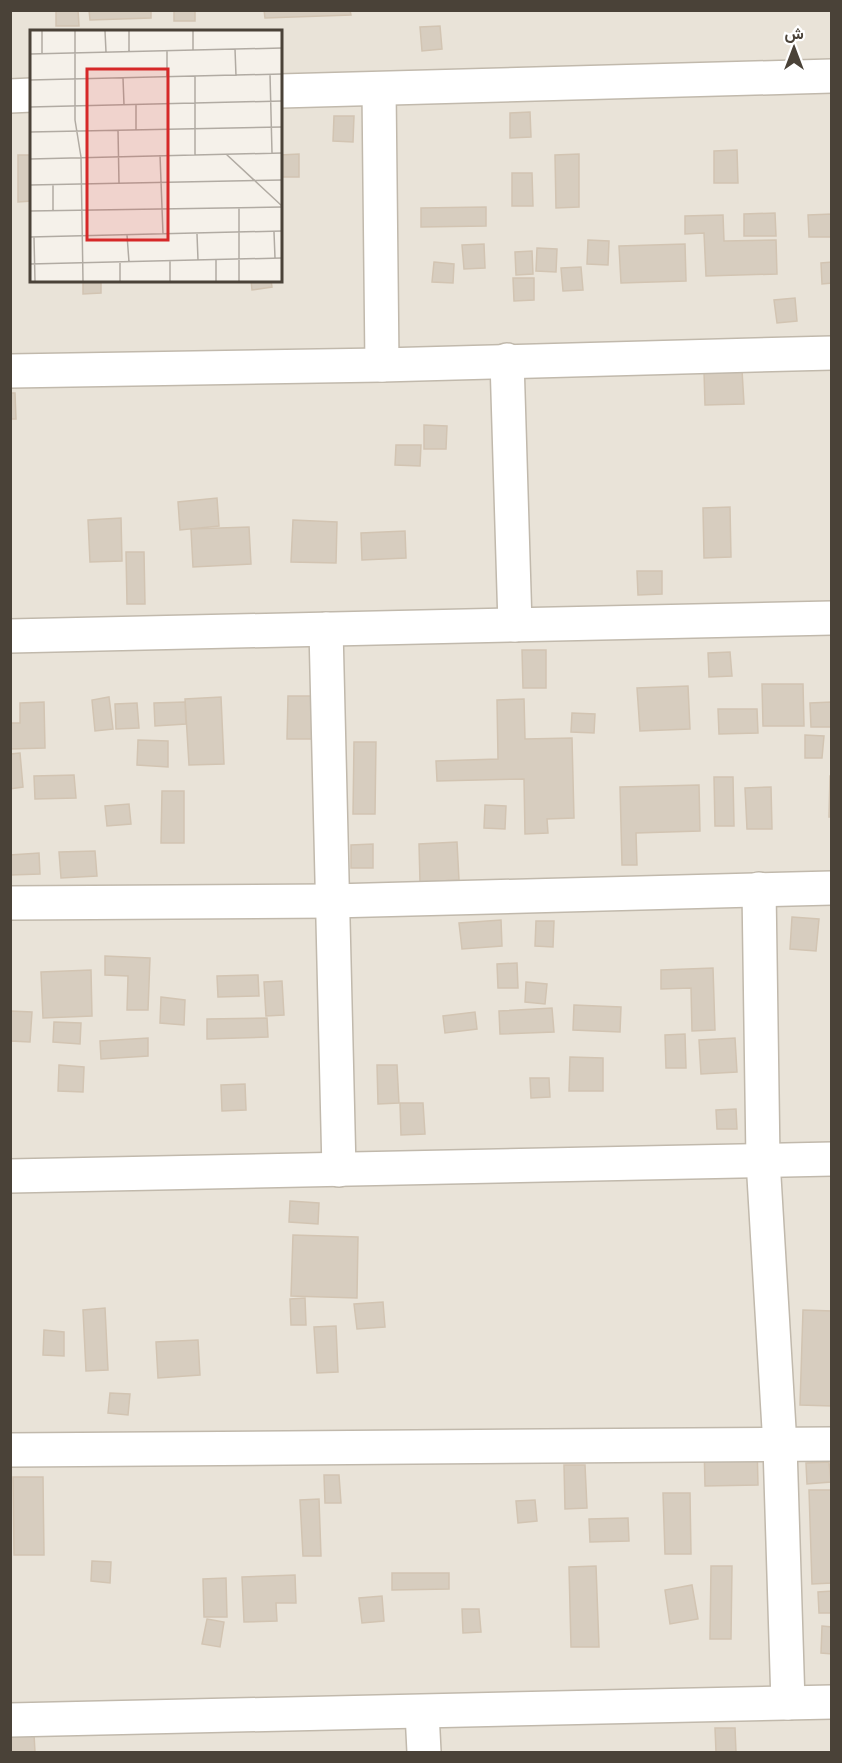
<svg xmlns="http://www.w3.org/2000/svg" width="842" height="1763" viewBox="0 0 842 1763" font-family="'Alegreya Sans',Vazirmatn,sans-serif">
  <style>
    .residential { fill: #e9e3d8; fill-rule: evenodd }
    .building { fill: #d7cdbf; stroke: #d2c4b2; stroke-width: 1.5 }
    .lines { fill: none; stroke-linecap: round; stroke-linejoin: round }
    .minor-casing { stroke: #c1b9ac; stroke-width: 36 }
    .minor { stroke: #fff; stroke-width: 33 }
    .inset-road { fill: none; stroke: #b1aba3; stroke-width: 1.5 }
    .view { fill: #d62828; fill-opacity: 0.15; stroke: #d62828; stroke-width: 3 }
    .inset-edge { fill: none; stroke: #4a4238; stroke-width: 3 }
  </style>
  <rect width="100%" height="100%" fill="#f5f1ea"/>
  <!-- residential -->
  <path class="residential" d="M11 11H831V1752H11ZM32 32H280V280H32Z"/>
  <!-- building -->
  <g class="building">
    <polygon points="56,10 78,10 79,26 56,26"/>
    <polygon points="89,10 151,10 151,18 90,20"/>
    <rect x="174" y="10" width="21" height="11"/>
    <polygon points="264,10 350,10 351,15 265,18"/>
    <polygon points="440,26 442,49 422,51 420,27"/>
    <polygon points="530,112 531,137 510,138 510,113"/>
    <polygon points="334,116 354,116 353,142 333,141"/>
    <polygon points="737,150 738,183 714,183 714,151"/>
    <polygon points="299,154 299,177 280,177 280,155"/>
    <polygon points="579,154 579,207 556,208 555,155"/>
    <polygon points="18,155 32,155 32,201 18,202"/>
    <polygon points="512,173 532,173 533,206 512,206"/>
    <polygon points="486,207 486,226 421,227 421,208"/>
    <polygon points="775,213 776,236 744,236 744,214"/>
    <polygon points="832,214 832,237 809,237 808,215"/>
    <polygon points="723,215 724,241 776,240 777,274 706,276 704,233 685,234 685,216"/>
    <polygon points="588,240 609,241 608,265 587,264"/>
    <polygon points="484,244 485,268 464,269 462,245"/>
    <polygon points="685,244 686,281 621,283 619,246"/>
    <polygon points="537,248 557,249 556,272 536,271"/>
    <polygon points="532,251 533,274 516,275 515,252"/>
    <polygon points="434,262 454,264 453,283 432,282"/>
    <polygon points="832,262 832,283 822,284 821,263"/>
    <polygon points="581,267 583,290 563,291 561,268"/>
    <polygon points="513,278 534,278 534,300 514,301"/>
    <polygon points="83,280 101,280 101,293 83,294"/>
    <polygon points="251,280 271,280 272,287 252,290"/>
    <polygon points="795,298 797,321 777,323 774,300"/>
    <polygon points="742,370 744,404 705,405 704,371"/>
    <polygon points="10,393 15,393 16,419 10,419"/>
    <polygon points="424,425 447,426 446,449 424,449"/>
    <polygon points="396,445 421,445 420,466 395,465"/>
    <polygon points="217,498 219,526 180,530 178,502"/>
    <polygon points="730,507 731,557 704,558 703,508"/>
    <polygon points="121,518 122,561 90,562 88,520"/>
    <polygon points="293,520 337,522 336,563 291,562"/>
    <polygon points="249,527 251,564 193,567 191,529"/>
    <polygon points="405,531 406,558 362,560 361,533"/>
    <polygon points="126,552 144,552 145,604 127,604"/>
    <polygon points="637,571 662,571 662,594 638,595"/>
    <polygon points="522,650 546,650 546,688 523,688"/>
    <polygon points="730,652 732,676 709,677 708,653"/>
    <polygon points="762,684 803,684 804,726 763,726"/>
    <polygon points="688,686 690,729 640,731 637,688"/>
    <polygon points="288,696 316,696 315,739 287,739"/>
    <polygon points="109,697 113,729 95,731 92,700"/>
    <polygon points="221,697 224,764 189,765 185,699"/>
    <polygon points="524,699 525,739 572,738 574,818 547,819 548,833 525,834 524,779 437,781 436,761 498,759 497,700"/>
    <polygon points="44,702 45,748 10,749 10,723 20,723 20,703"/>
    <polygon points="185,702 186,724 155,726 154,703"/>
    <polygon points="832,702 832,727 811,727 810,703"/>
    <polygon points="137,703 139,728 116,729 115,704"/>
    <polygon points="718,709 757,709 758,733 719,734"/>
    <polygon points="572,713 595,714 594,733 571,732"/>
    <polygon points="805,735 824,736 822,758 805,758"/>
    <polygon points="138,740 168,741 168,767 137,765"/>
    <polygon points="354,742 376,742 375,814 353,814"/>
    <polygon points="20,753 23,787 10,789 10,754"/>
    <polygon points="74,775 76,798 35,799 34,776"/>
    <polygon points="830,776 832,776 832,817 829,817"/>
    <polygon points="714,777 733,777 734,826 715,826"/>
    <polygon points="699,785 700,831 636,833 637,865 622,865 620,787"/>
    <polygon points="771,787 772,829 747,829 745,788"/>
    <polygon points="162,791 184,791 184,843 161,843"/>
    <polygon points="129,804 131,824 107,826 105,806"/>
    <polygon points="485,805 506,806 505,829 484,828"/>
    <polygon points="457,842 459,880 420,882 419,844"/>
    <polygon points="373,844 373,868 351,868 351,845"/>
    <polygon points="95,851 97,876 61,878 59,852"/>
    <polygon points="39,853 40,874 10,875 10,855"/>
    <polygon points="792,917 819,919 816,951 790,949"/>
    <polygon points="501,920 502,946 462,949 459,923"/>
    <polygon points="536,921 554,921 553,947 535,946"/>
    <polygon points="105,956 150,958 148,1010 127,1010 128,976 105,975"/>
    <polygon points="517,963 518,988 498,988 497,964"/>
    <polygon points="713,968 715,1030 692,1031 691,988 661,989 661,970"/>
    <polygon points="91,970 92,1016 43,1018 41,972"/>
    <polygon points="258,975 259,996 218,997 217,976"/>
    <polygon points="282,981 284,1015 266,1016 264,982"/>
    <polygon points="526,982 547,984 545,1004 525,1002"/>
    <polygon points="161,997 185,1000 184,1025 160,1023"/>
    <polygon points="574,1005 621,1007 620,1032 573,1030"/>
    <polygon points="552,1008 554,1032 500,1034 499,1011"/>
    <polygon points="10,1011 32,1012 30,1042 10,1041"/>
    <polygon points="475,1012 477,1029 445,1033 443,1016"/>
    <polygon points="267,1018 268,1037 207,1039 207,1019"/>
    <polygon points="54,1022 81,1023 80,1044 53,1042"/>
    <polygon points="685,1034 686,1068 666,1068 665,1035"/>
    <polygon points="148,1038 148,1056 101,1059 100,1041"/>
    <polygon points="735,1038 737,1072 701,1074 699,1040"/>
    <polygon points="570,1057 603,1058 603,1091 569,1091"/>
    <polygon points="59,1065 84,1067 83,1092 58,1091"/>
    <polygon points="377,1065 397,1065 399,1103 378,1104"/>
    <polygon points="530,1078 549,1078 550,1097 531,1098"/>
    <polygon points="245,1084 246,1110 222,1111 221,1085"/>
    <polygon points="400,1103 423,1103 425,1134 401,1135"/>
    <polygon points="736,1109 737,1129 717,1129 716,1110"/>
    <polygon points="290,1201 319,1203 318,1224 289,1222"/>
    <polygon points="293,1235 358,1237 357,1298 291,1296"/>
    <polygon points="305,1298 306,1325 291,1325 290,1299"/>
    <polygon points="383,1302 385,1327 357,1329 354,1304"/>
    <polygon points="105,1308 108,1370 86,1371 83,1310"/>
    <polygon points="803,1310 832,1311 832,1406 800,1405"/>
    <polygon points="336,1326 338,1372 317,1373 314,1327"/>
    <polygon points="44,1330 64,1332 64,1356 43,1355"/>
    <polygon points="198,1340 200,1375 158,1378 156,1342"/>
    <polygon points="110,1393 130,1394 128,1415 108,1413"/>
    <polygon points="757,1443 758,1485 705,1486 704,1444"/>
    <polygon points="829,1462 831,1482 807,1484 806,1463"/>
    <polygon points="564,1465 585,1465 587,1508 565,1509"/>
    <polygon points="324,1475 339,1475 341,1503 325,1503"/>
    <polygon points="13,1477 43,1477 44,1555 14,1555"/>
    <polygon points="809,1490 832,1490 832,1583 812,1584"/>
    <polygon points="663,1493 690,1493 691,1554 665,1554"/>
    <polygon points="319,1499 321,1556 303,1556 300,1500"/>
    <polygon points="535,1500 537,1521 518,1523 516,1501"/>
    <polygon points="628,1518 629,1541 590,1542 589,1519"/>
    <polygon points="92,1561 111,1562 110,1583 91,1581"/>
    <polygon points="596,1566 599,1647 571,1647 569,1567"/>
    <polygon points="711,1566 732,1566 731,1639 710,1639"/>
    <polygon points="392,1573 449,1573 449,1589 392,1590"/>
    <polygon points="295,1575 296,1603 276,1603 277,1621 244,1622 242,1577"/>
    <polygon points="226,1578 227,1617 204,1617 203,1579"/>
    <polygon points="692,1585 698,1619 670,1624 665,1590"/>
    <polygon points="832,1591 832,1613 819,1613 818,1592"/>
    <polygon points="382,1596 384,1621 362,1623 359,1598"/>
    <polygon points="462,1609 479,1609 481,1632 463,1633"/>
    <polygon points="207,1619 224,1622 220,1647 202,1644"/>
    <polygon points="822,1626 832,1627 832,1654 821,1653"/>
    <polygon points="715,1728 735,1728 736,1752 716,1752"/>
    <polygon points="34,1734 35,1752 10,1752 10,1735"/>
  </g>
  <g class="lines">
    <defs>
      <g id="minor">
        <polyline points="379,89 382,365"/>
        <polyline points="280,91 832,76"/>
        <polyline points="10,96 32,95"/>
        <polyline points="507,360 515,625"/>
        <polyline points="10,371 382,365 832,353"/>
        <polyline points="326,629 339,1170"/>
        <polyline points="10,636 832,618"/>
        <polyline points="759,889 763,1160 780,1446 788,1703"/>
        <polyline points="10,903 332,901 832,888"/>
        <polyline points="10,1176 832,1159"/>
        <polyline points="10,1450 832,1444"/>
        <polyline points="422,1712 424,1752"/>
        <polyline points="10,1720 832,1702"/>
      </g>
    </defs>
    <!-- minor casing -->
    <use href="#minor" class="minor-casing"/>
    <!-- minor -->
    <use href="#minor" class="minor"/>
  </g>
  <!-- overview -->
  <g transform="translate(30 30)">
    <rect width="252" height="252" fill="#f5f1ea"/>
    <path class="inset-road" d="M12 1V23M45 1V90L51 127 53 251M75 1 76 22M99 1V21M163 1V20M205 19 206 46M137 20V47M0 24 252 18M240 44 242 123M165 46V125M93 48 94 75M0 50 252 44M106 74V100M0 77 252 71M88 100 89 153M0 102 252 97M196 124 252 176M130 125 133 204M0 129 252 123M23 154V181M0 155 252 150M209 177V251M0 181 252 177M244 202 245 228M167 204 168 230M97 205 99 232M0 207 252 201M4 207 5 251M186 230V251M140 231V251M90 232V251M0 234 252 228"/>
    <path class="view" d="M57 39H138V210H57Z"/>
    <rect width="252" height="252" class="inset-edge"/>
  </g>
  <!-- border -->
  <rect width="842" height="1763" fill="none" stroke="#4a4238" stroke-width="24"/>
  <!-- north arrow -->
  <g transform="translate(794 48)" stroke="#ffffff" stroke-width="4.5" paint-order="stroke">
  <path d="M0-4.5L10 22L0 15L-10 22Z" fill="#4a4238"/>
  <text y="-9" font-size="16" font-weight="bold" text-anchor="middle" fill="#4a4238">ش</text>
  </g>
</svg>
